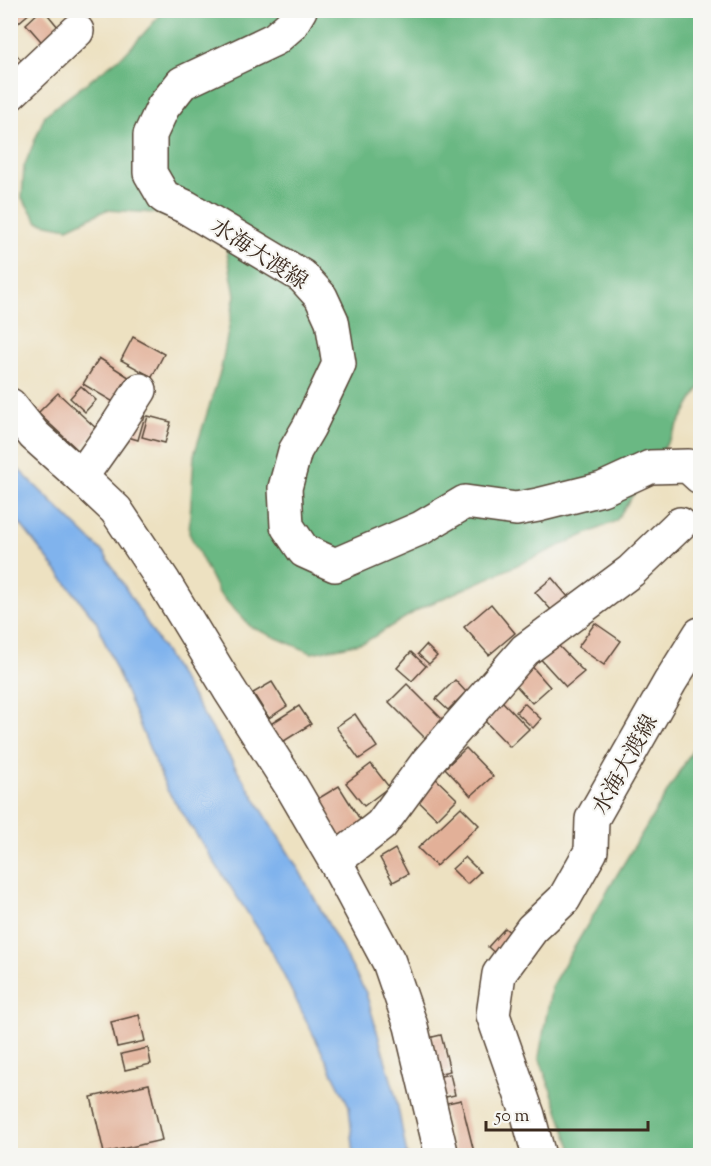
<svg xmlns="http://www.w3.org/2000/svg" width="711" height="1166" viewBox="0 0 711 1166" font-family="'Sorts Mill Goudy','Noto Serif JP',serif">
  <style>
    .forest { fill: #6ab883; stroke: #527150; stroke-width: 1.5 }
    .water { fill: #80b3ed; stroke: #5e6e86; stroke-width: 1.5 }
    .building { fill: #e2b098 }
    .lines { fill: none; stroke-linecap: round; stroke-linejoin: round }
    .minor-casing { stroke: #564536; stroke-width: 36 }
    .major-casing { stroke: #564536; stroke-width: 36 }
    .minor { stroke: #fff; stroke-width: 33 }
    .major { stroke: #fff; stroke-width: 33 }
    .labels { text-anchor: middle; stroke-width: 4.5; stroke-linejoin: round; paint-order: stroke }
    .street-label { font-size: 22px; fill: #3b2a1e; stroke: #f6f6f2 }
  </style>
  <rect width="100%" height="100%" fill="#f6f6f2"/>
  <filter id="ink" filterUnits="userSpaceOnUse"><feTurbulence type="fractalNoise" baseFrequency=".0167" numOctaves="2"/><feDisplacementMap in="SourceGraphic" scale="12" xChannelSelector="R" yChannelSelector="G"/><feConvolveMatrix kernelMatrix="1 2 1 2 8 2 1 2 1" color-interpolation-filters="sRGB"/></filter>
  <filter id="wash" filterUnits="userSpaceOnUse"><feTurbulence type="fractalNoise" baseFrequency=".008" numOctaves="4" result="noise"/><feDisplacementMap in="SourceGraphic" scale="24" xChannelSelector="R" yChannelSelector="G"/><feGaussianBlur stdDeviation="1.35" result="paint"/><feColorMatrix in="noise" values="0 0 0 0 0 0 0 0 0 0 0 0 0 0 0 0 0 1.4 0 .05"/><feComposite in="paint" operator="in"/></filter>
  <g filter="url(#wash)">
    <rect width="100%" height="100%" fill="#ede1c1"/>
    <!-- forest -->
    <g class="forest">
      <polygon points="164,11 700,11 700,387 669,440 616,521 421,608 365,642 312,653 251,627 219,593 189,533 194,455 221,369 235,295 226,247 190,225 155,213 106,210 68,228 38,222 22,198 24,167 45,115 127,52"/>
      <polygon points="700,738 700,1155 574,1155 539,1057 552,985 621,868"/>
    </g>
    <!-- water -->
    <polygon class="water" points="10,461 104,553 299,870 366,993 396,1097 407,1155 354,1155 349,1106 268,944 167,790 96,621 11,512"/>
    <g id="blocks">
      <!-- building -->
      <g class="building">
        <polygon points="10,10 33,10 10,30"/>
        <polygon points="41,10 44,10 63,33 47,48 26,24"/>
        <polygon points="10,48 28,67 10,82"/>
        <polygon points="133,337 164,354 152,377 121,360"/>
        <polygon points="99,358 135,381 120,406 83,384"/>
        <polygon points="81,386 96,400 85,412 70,398"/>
        <polygon points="58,393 98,430 79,451 38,413"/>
        <polygon points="149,402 138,440 128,437"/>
        <polygon points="148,416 171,422 165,443 142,437"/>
        <polygon points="552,578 569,598 553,612 535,592"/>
        <polygon points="491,604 515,633 489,655 464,627"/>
        <polygon points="595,623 621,641 604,665 578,647"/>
        <polygon points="554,641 584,672 566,687 536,654"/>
        <polygon points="426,645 437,656 429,664 418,654"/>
        <polygon points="411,652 426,666 412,681 397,668"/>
        <polygon points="528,662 550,687 532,703 510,679"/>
        <polygon points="455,680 466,692 448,710 436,699"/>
        <polygon points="272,682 287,706 269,718 253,693"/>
        <polygon points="407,684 447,724 429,742 389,702"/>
        <polygon points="500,699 529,729 510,747 481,717"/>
        <polygon points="524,703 541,719 533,728 516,712"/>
        <polygon points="299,706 311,724 281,743 269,725"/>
        <polygon points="355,714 377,747 359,759 336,727"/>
        <polygon points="466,748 493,776 471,796 445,768"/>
        <polygon points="371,764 389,787 364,806 346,783"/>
        <polygon points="431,774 457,799 437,819 411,794"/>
        <polygon points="339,786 366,829 343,843 316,800"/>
        <polygon points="461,807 479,825 436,866 418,848"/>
        <polygon points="395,849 408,874 393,882 380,858"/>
        <polygon points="465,857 480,872 467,884 452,869"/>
        <polygon points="505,928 514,936 497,955 488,947"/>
        <polygon points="139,1015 145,1041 117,1047 111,1022"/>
        <polygon points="441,1035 450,1071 432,1075 424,1039"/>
        <polygon points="148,1048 151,1064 125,1070 121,1054"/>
        <polygon points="450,1074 455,1095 441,1098 436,1077"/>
        <polygon points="149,1084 162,1140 104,1153 91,1097"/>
        <polygon points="461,1100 475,1156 456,1156 443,1104"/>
      </g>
    </g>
  </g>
  <g filter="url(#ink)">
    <use href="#blocks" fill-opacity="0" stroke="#564536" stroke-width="1.5"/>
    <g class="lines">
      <defs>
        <g id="minor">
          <polyline points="10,94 77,31"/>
          <polyline points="10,405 34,435 81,477 116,510 164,582 229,689 293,789 335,861 389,962 411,1026 442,1156"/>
          <polyline points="81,477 115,429 140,390"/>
          <polyline points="335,861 381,825 428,761 525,650 631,571 680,524"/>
        </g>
        <g id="major">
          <polyline points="300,10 291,25 275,39 182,83 163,107 150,135 150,173 164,197 186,207 302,276 321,297 332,321 339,364 309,427 295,451 285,488 287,526 304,551 335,565 421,528 465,502 516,509 538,505 602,489 650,467 688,466 700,477"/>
          <polyline points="539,1156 528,1115 493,1015 499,974 532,929 564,899 591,851 592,819 670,682 700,634"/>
        </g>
      </defs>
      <!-- minor casing -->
      <use href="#minor" class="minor-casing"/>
      <!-- major casing -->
      <use href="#major" class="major-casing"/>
      <!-- minor -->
      <use href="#minor" class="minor"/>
      <!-- major -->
      <use href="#major" class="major"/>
    </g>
  </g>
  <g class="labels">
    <!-- street labels -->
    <g class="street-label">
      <text transform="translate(260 253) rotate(33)" y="8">水海大渡線</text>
      <text transform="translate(624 764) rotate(-61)" y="8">水海大渡線</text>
    </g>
  </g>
  <!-- margin -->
  <rect width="711" height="1166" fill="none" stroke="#f6f6f2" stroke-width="36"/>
  <!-- scale -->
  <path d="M486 1121v9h162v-9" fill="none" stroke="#3b2a1e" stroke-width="3"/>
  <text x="495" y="1121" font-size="18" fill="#3b2a1e" stroke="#f6f6f2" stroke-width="4.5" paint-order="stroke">50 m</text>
</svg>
